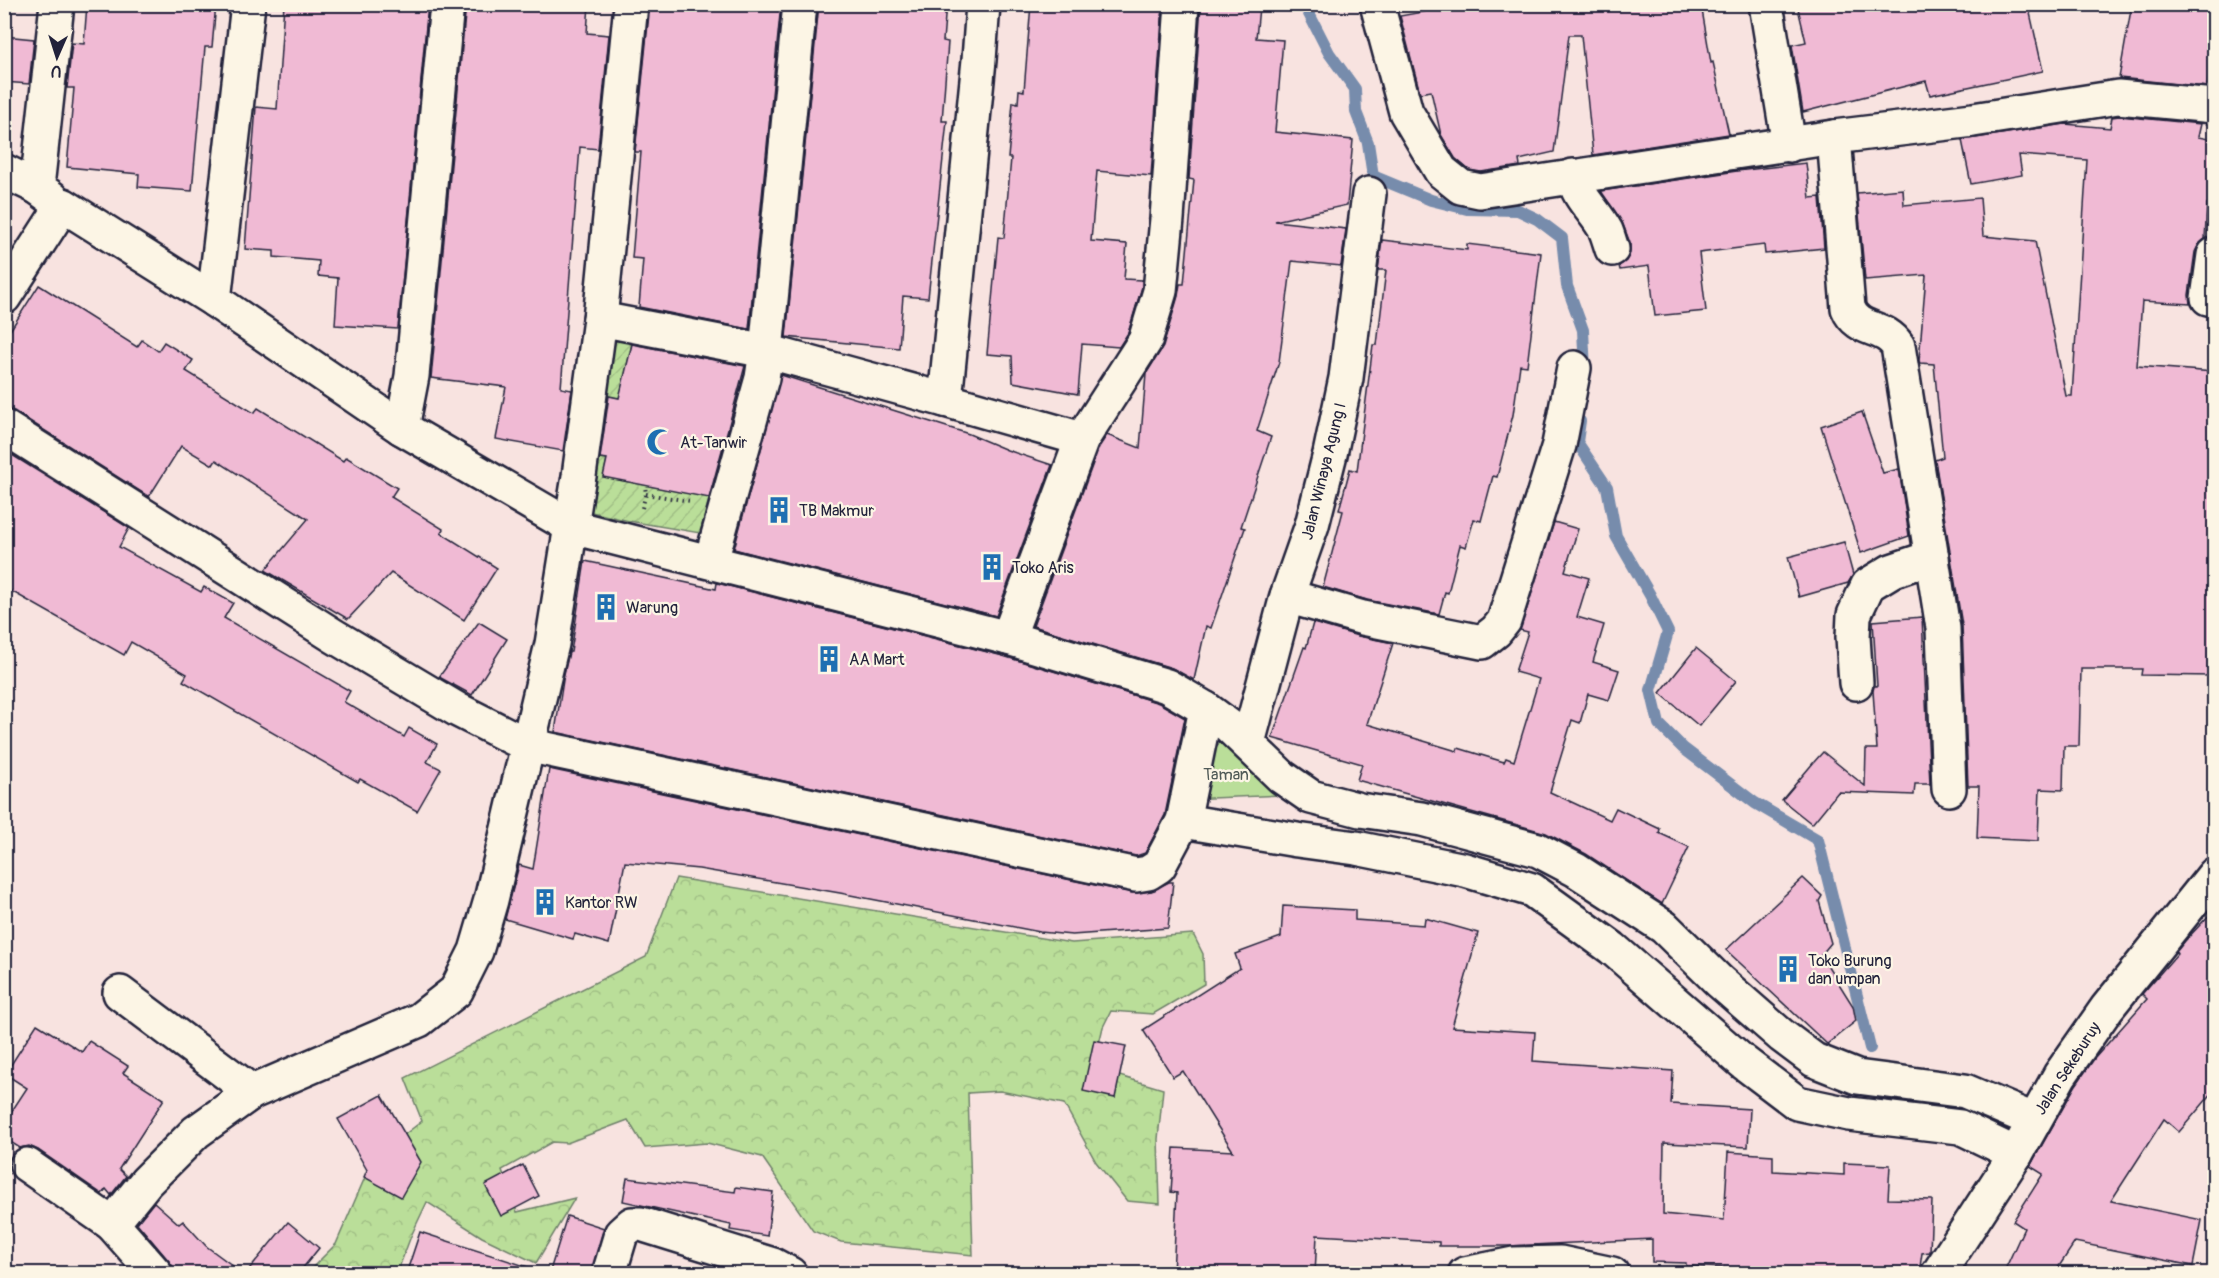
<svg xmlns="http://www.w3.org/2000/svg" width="2219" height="1278" viewBox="0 0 2219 1278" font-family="Pangolin,sans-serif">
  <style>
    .forest { fill: url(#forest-crowns); stroke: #6e806a; stroke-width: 1.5 }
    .park { fill: #bade99; stroke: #6e806a; stroke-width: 1.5 }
    .garden { fill: url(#garden-furrows); stroke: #6e806a; stroke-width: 1.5 }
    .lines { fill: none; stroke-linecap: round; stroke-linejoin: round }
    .stream { stroke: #778cac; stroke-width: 12 }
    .building { fill: #f0bad4; stroke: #22223b; stroke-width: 1.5 }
    .minor-casing { stroke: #22223b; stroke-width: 38 }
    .path { stroke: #22223b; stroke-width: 4; stroke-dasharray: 1.5 4.5; stroke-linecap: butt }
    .minor { stroke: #fcf5e5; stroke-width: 33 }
    .labels { text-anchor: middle; stroke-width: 4.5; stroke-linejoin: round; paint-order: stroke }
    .poi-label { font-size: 16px; fill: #22223b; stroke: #fcf5e5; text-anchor: start }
    .street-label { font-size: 16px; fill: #22223b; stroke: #fcf5e5 }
    .park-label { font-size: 16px; fill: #505a57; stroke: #fcf5e5 }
  </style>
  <defs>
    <pattern id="forest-crowns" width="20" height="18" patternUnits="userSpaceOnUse" patternTransform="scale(1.5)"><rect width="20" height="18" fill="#bade99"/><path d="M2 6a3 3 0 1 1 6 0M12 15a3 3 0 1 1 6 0" fill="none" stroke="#a0be85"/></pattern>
    <pattern id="garden-furrows" width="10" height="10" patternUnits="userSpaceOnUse" patternTransform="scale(1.5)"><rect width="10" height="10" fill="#bade99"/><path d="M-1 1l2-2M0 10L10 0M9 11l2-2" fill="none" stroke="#a0be85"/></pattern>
  </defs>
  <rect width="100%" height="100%" fill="#f8e3e0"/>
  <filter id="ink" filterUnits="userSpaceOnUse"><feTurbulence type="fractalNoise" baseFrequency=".0167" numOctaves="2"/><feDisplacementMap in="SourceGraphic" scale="12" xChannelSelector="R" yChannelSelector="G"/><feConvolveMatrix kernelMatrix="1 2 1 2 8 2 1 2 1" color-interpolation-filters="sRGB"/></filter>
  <g filter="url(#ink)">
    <!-- forest -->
    <polygon class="forest" points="676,878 1072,943 1193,934 1203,954 1204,984 1153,1014 1111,1011 1103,1027 1093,1068 1163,1089 1158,1139 1160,1204 1127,1201 1096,1162 1064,1104 1000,1091 968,1093 973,1255 841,1242 813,1231 762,1157 707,1143 645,1148 628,1120 567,1143 552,1142 502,1170 517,1212 575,1198 536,1263 482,1237 427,1202 411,1236 397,1273 350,1273 341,1270 339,1273 306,1274 336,1244 373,1159 422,1121 405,1078 646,957"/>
    <!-- park -->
    <polygon class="park" points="1231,723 1283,795 1186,799"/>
    <!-- garden -->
    <polygon class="garden" points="615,340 632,343 603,477 696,495 731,360 744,366 700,533 629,521 583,510"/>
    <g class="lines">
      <!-- stream -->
      <g class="stream">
        <polyline points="1304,4 1329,53 1355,89 1356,112 1368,143 1373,176 1431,200 1467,209 1518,210 1537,219 1562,238 1567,286 1583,330 1585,371"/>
        <polyline points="1580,421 1577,442 1607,487 1616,536 1650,595 1668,632 1651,690 1659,724 1683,748 1755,803 1818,840 1870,1048"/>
      </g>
    </g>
    <!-- building -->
    <g class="building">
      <polygon points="87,4 216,4 212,47 205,47 192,191 138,187 139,174 67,167 74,88 67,88 72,43 84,44"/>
      <polygon points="284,4 428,4 398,329 335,325 338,278 318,276 319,261 274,257 274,251 245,249 256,107 277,109"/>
      <polygon points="466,4 589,4 587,33 609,35 598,149 580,147 561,388 572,390 563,451 496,439 506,387 431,378"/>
      <polygon points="650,4 781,4 749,329 639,307 643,259 632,258 641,152 635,152"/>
      <polygon points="819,4 946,4 943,41 948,42 942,121 947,121 928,298 903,296 899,348 786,337"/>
      <polygon points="1031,4 1163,4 1151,176 1097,171 1091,241 1127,244 1124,279 1142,280 1142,287 1128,333 1119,347 1082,344 1078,394 1013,382 1012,356 987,354 998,237 1004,238 1011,158 1008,158 1013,102 1018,103 1019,90 1024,91"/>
      <polygon points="1201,4 1259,7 1256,38 1283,40 1275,132 1353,140 1347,205 1275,221 1346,229 1341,266 1292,261 1279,362 1257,431 1271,437 1241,527 1245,528 1211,628 1206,626 1194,680 1172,668 1033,626 1099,447 1107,435 1140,448 1146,374 1163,347 1178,296 1180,284 1184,284 1194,180 1189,179"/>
      <polygon points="1466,4 1701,4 1711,63 1713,62 1729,134 1593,155 1581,35 1569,35 1554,152 1519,160 1520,166 1481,172 1469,170 1455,158 1441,135 1431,91 1420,93 1400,16"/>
      <polygon points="1797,4 1849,4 1851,11 1881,4 2028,4 2043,71 1930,95 1926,81 1803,112 1792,45 1806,42"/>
      <polygon points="2132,4 2214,4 2214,48 2207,87 2119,78"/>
      <polygon points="4,36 34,39 29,84 4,82"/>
      <polygon points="2119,116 2201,124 2198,137 2214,140 2214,206 2207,204 2205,239 2199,244 2195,252 2189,295 2190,304 2142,301 2137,366 2214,372 2214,676 2141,675 2142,669 2081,669 2079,746 2064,746 2063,790 2040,789 2038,841 1977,838 1979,786 1968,786 1962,625 1935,460 1943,457 1934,364 1920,363 1919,361 1926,275 1865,280 1857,193 1903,189 1904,205 1980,198 1983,236 2035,241 2066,396 2072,396 2087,160 2019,155 2022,175 1971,184 1962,140 2065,124 2110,128 2112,117"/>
      <polygon points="1806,163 1810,198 1820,197 1824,248 1765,254 1764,245 1699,253 1706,311 1655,316 1649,266 1620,270 1619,266 1626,261 1630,253 1630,243 1622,222 1601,191 1737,171"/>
      <polygon points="1382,240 1467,250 1467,244 1541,253 1527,366 1520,365 1513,415 1497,477 1493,476 1481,521 1474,519 1466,547 1460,545 1448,593 1445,592 1439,614 1367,600 1323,587 1343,511 1339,510 1350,469 1357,471 1373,345 1377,345 1386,270 1378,270"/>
      <polygon points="39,285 137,347 142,340 158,351 164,342 193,360 186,371 254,413 258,408 343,461 346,457 397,488 391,497 443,529 441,533 497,568 464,620 391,573 348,619 265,570 308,519 216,460 213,465 181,446 149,497 14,411 4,408 4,340"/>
      <polygon points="632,344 745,366 709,498 603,477 607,459 600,458 609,396 619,398"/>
      <polygon points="781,375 969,434 1007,450 1052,465 996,616 734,549"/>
      <polygon points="1862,412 1883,473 1899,469 1909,536 1861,553 1821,426"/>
      <polygon points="4,450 129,528 119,547 201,592 204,587 233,603 224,618 350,691 344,702 404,737 409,728 437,744 427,762 441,769 417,811 360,779 358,782 183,681 187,674 131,642 124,655 4,587"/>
      <polygon points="1554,522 1578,529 1565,571 1589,578 1577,617 1604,625 1593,662 1619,670 1609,700 1588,694 1580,723 1572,720 1550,792 1610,820 1616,808 1660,829 1659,833 1689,847 1662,904 1586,854 1546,833 1357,780 1362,764 1272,738 1304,647 1306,648 1313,623 1358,636 1393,643 1367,724 1457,751 1458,748 1504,762 1506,758 1514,761 1539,679 1515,672 1528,632 1520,630"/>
      <polygon points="1844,542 1853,575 1848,583 1799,597 1788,557"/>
      <polygon points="585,561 716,589 717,583 1003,656 1159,703 1185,718 1165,815 1145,853 1136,856 555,732 564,674 569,652 571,652"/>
      <polygon points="1922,617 1930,784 1915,784 1914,795 1838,792 1812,824 1782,800 1814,762 1823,752 1865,786 1866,749 1877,749 1873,691 1874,686 1877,686 1873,621"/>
      <polygon points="479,622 507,639 472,695 439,677"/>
      <polygon points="1696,648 1736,681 1699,726 1660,693"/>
      <polygon points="549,769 1132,893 1151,891 1169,882 1173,882 1168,928 1072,935 1040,932 840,893 699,869 625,862 609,944 575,934 573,939 505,919 519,865 533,869"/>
      <polygon points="1803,878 1822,896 1819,901 1831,943 1821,955 1853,1006 1856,1021 1827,1044 1726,950"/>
      <polygon points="1283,906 1355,910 1355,920 1424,925 1425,918 1478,933 1452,1027 1535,1032 1533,1061 1673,1071 1671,1104 1750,1109 1748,1147 1664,1143 1663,1214 1724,1220 1728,1152 1773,1155 1773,1171 1844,1175 1844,1163 1890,1165 1888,1199 1932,1200 1930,1252 1922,1253 1919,1274 1783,1274 1784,1271 1686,1266 1686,1263 1652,1262 1652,1239 1510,1246 1439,1246 1439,1242 1317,1235 1315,1274 1173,1274 1177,1193 1171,1192 1174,1148 1233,1151 1183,1071 1173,1077 1143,1030 1240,968 1235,954 1281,937"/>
      <polygon points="2214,910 2214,1091 2179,1132 2164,1119 2111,1201 2202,1220 2193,1266 2075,1242 2054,1274 2003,1274 2024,1228 2013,1221 2043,1174 2030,1166 2076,1085 2094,1059 2147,999 2142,994 2177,954 2176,952 2185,941"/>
      <polygon points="37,1024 82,1052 89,1041 128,1066 123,1073 164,1099 119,1169 126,1176 111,1195 106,1189 102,1194 38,1150 29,1146 20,1148 4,1138 4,1123 27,1088 5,1074"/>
      <polygon points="1094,1040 1126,1046 1115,1098 1083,1091"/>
      <polygon points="382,1095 421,1162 401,1197 364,1177 367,1170 338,1119"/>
      <polygon points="523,1165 539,1196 501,1216 485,1185"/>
      <polygon points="627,1178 735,1192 736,1187 773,1192 767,1236 730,1230 731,1225 623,1201"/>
      <polygon points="154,1202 179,1224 183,1221 206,1246 244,1274 174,1274 170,1262 137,1223"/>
      <polygon points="567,1216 604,1228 591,1274 549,1274"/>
      <polygon points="288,1222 319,1248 298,1274 245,1274"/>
      <polygon points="420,1232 528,1267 527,1274 406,1274"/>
    </g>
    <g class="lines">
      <defs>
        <g id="minor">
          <polyline points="1379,4 1378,8 1406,112 1441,171 1461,187 1480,191 1834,137 1973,120 2118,97 2214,106"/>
          <polyline points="1766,4 1789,145"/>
          <path d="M1834 137 1848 308C1858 333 1884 324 1898 346L1943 628 1949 789"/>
          <polyline points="4,171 37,187 52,198"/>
          <path d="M1573 176C1579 200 1595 210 1606 231 1608 236 1610 243 1612 249"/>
          <polyline points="37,187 57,4"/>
          <polyline points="2214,255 2208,298 2214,299"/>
          <polyline points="4,297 63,205 214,300 402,428 572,527 1008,638 1167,686 1206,709 1183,821 1159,866 1148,873 1136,875 527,745 458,710 334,636 4,427"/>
          <polyline points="214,300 248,4"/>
          <polyline points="600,319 631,4"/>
          <polyline points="945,400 1082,439"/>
          <polyline points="402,428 412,376 447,4"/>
          <polyline points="711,561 762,378 766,351 800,4"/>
          <polyline points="1287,596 1363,618 1482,642 1496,631 1504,621 1559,445 1574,368"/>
          <polyline points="1008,638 1082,439 1145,341 1160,291 1167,219 1182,4"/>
          <polyline points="1856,683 1853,637 1854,615 1868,585 1891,571 1932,557"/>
          <polyline points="1206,709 1229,726 1282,777 1311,797 1360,810 1422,819 1538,850 1576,870 1664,927 1719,981 1782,1036 1814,1060 1857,1077 1965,1091 2033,1120"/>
          <polyline points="1248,743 1287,596 1312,525 1330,454 1346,378 1369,194"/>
          <polyline points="1183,821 1297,840 1356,848 1465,870 1532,890 1612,948 1743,1062 1797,1103 1849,1114 1960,1127 2016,1154"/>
          <polyline points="120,993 252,1092"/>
          <polyline points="27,1165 112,1224"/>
          <polyline points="156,1274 112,1224 146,1182 196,1132 252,1092 419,1020 456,991 476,951 491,900 552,644 579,476 600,319 766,351 945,400 979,60 983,4"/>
          <polyline points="609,1274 621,1234 632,1224 641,1224 773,1265 790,1274"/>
          <polyline points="1465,1274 1514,1264 1560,1263 1612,1274"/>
          <polyline points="1938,1274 2016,1154 2060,1075 2107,1008 2214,875"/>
        </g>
      </defs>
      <!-- minor casing -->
      <use href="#minor" class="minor-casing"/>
      <!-- path -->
      <g class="path">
        <polyline points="646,494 690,501"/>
        <polyline points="642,508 646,494 645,486"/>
      </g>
      <!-- minor -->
      <use href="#minor" class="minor"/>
    </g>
  </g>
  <!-- icons -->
  <defs>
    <symbol id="mosque-bare" viewBox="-9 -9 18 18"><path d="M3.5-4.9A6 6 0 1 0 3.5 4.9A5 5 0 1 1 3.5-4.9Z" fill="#1f6fb2" stroke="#fcf5e5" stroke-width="2.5" paint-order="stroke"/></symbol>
    <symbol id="building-bare" viewBox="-9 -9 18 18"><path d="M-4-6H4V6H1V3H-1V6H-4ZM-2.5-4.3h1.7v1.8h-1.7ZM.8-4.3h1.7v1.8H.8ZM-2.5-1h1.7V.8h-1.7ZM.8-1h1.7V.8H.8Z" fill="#1f6fb2" stroke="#fcf5e5" stroke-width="2.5" paint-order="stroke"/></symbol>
  </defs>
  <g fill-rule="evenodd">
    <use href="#mosque-bare" x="641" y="423" width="38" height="38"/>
    <use href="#building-bare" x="760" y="491" width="38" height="38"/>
    <use href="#building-bare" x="973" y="548" width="38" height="38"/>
    <use href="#building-bare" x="587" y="588" width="38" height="38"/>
    <use href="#building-bare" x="810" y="640" width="38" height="38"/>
    <use href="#building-bare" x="526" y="883" width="38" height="38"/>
    <use href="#building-bare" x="1769" y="950" width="38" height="38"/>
  </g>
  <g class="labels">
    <!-- poi labels -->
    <g class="poi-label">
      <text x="680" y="448">At-Tanwir</text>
      <text x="799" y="516">TB Makmur</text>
      <text x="1012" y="573">Toko Aris</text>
      <text x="626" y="613">Warung</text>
      <text x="849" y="665">AA Mart</text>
      <text x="565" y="908">Kantor RW</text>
      <text x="1808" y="966">Toko Burung<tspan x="1808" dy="18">dan umpan</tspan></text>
    </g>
    <!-- street labels -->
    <g class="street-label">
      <text transform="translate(1323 471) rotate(-76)" y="6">Jalan Winaya Agung I</text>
      <text transform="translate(2067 1068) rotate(-57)" y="6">Jalan Sekeburuy</text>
    </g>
    <!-- park labels -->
    <g class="park-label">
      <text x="1226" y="780">Taman</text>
    </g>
  </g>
  <!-- margin -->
  <rect width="2219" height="1278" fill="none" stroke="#fcf5e5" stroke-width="24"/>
  <rect x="12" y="12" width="2195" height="1254" fill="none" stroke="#22223b" stroke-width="2" filter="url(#ink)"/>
  <!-- north arrow -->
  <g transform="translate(57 57) rotate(183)" stroke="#fcf5e5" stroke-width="4.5" paint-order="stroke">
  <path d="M0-4.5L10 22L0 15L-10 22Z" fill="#22223b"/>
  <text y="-9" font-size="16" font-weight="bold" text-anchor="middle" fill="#22223b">U</text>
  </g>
</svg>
